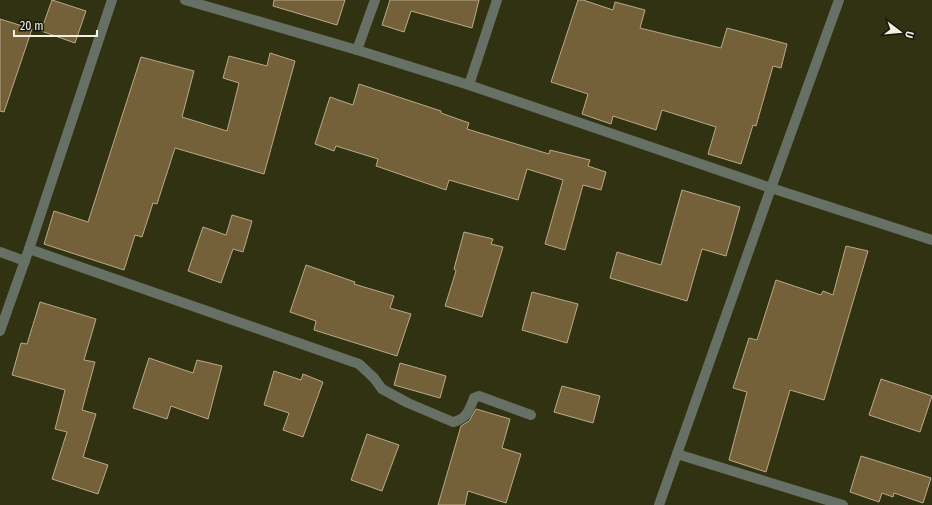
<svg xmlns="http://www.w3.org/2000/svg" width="932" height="505" viewBox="0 0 932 505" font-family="'Fira Sans Condensed',sans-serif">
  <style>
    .building { fill: #746139; stroke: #baaa89 }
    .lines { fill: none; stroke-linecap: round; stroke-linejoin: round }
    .minor { stroke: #667064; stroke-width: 10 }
  </style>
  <rect width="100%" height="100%" fill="#303212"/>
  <!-- building -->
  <g class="building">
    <polygon points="52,0 86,11 75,43 41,31"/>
    <polygon points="274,0 345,0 337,25 273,6"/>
    <polygon points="390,0 479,0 472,28 411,11 404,32 382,25"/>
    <polygon points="578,0 583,0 613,10 615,2 645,10 640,28 721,48 727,28 787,44 781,68 773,66 756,126 753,125 741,164 708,154 716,127 662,110 656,130 613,116 611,124 582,114 588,94 551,82"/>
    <polygon points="0,19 32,29 4,112 0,111"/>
    <polygon points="270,53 295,61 264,174 175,148 157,204 153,203 142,237 135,235 124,270 44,244 54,211 88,222 141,57 194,71 182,117 227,131 239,83 223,78 229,56 267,66"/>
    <polygon points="359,84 441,111 441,113 469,123 467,129 549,154 550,150 590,160 588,166 606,172 601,190 583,185 565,250 545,244 563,180 527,169 518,200 449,180 446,190 376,166 378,159 336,146 334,151 315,144 330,97 353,105"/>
    <polygon points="682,190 740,207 726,256 702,249 687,301 610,278 617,252 661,265"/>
    <polygon points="232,215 252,221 243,252 233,249 221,283 188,271 203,227 226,235"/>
    <polygon points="464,232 493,239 491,244 503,247 482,317 445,306 456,271 454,269"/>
    <polygon points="846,246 868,251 824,400 790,390 766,472 729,460 747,392 733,388 749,338 757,340 776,280 821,295 823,291 833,295"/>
    <polygon points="306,265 355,282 354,284 394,296 390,308 411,314 397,356 314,330 316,321 290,312"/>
    <polygon points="532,292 578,304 567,343 522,330"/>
    <polygon points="40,302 96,319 84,360 95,362 82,410 96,414 83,457 108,465 98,494 52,479 67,432 55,429 65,390 12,375 21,343 27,344"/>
    <polygon points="149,358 193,373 197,360 222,366 208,419 171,406 167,419 133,408"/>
    <polygon points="400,363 446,376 440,398 394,385"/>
    <polygon points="274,371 301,380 303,374 323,382 303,437 283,430 289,413 264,405"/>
    <polygon points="881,379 932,396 920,432 869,415"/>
    <polygon points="562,386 600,396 593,423 554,412"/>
    <polygon points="476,409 510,419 502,448 521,454 506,503 468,491 465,505 438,505 461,426 469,421"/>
    <polygon points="367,434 399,445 382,491 351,480"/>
    <polygon points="861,456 931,478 923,503 894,493 893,497 882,493 879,502 850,492"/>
  </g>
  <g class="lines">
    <!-- minor -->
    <g class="minor">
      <polyline points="185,0 357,50 469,85 771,188 932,240"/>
      <polyline points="357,50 375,0"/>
      <polyline points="469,85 497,0"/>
      <path d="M29 249 359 364 374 378 382 389 408 403 453 422C467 419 469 410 474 398L479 396 531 415"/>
      <polyline points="0,252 25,261"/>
      <polyline points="0,331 29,249 112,0"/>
      <polyline points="677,454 843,505"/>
      <polyline points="659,505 771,188 839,0"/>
    </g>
  </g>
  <!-- north arrow -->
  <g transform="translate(900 32) rotate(106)" stroke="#18180b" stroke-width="3" paint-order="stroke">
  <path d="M0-3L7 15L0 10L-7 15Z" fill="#f0f2e0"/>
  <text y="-6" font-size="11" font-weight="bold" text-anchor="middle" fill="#f0f2e0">U</text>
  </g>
  <!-- scale -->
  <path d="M14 30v6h83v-6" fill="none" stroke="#f0f2e0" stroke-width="2"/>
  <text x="20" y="30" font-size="12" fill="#f0f2e0" stroke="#18180b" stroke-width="3" paint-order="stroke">20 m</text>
</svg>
